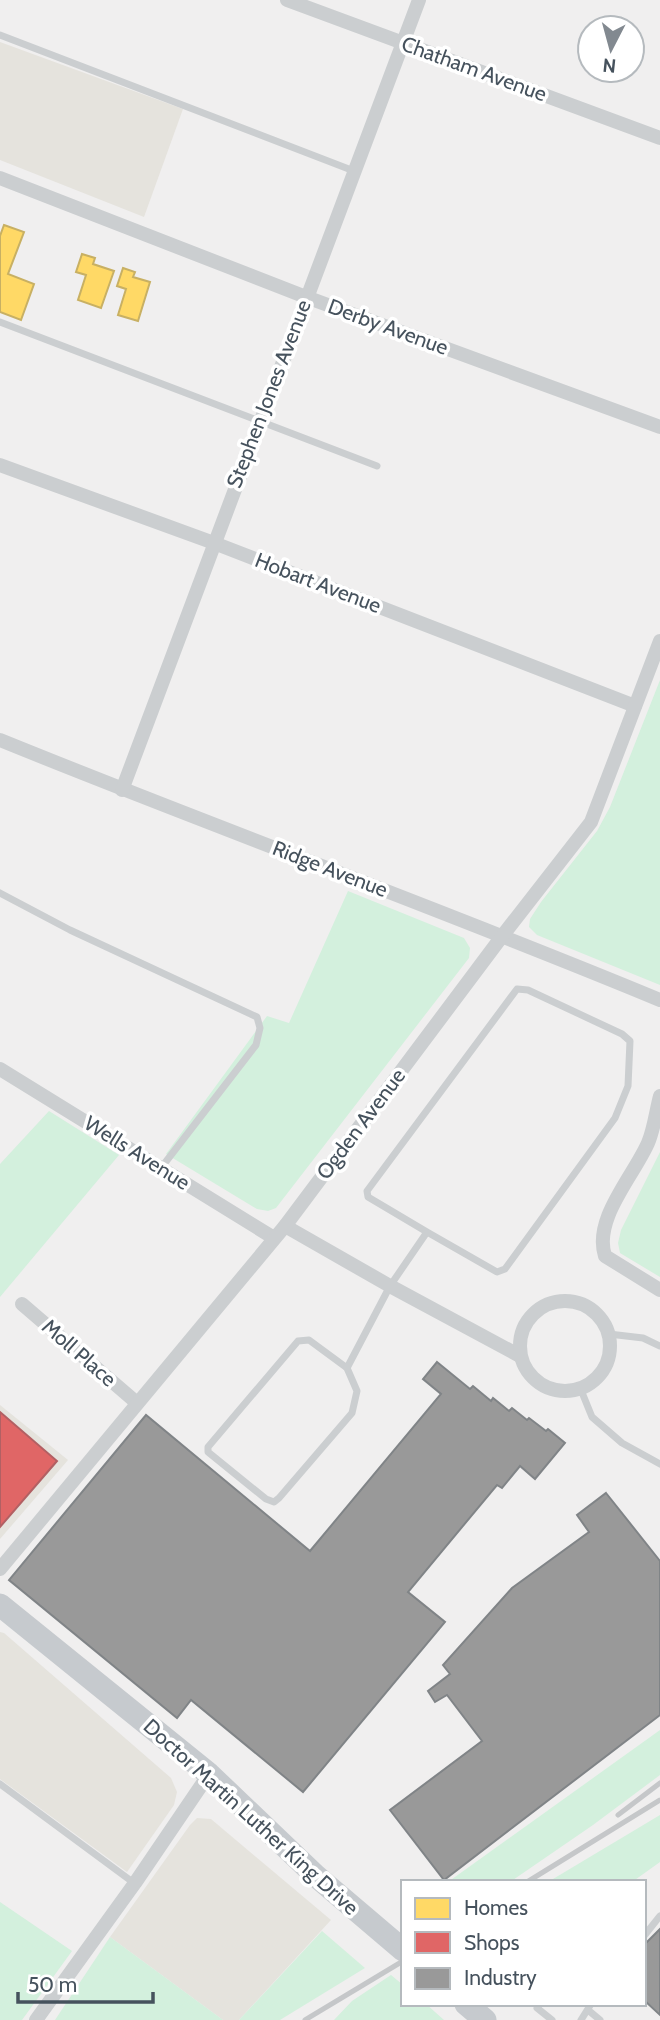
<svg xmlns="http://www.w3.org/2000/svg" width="660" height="2020" viewBox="0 0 660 2020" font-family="Cabin,sans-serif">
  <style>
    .commercial { fill: #e5e3dd }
    .green { fill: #d3f0dd }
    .homes { fill: #ffd966; stroke: #c8b063; stroke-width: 2 }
    .shops { fill: #e06666; stroke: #b26063; stroke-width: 2 }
    .industry { fill: #999; stroke: #808487; stroke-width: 2 }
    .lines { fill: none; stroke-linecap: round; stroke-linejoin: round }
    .service { stroke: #cbced0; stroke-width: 7 }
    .minor { stroke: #cbced0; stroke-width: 14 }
    .primary { stroke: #c6cace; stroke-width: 23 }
    .rail { stroke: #c5c7c9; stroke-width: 5 }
    .labels { text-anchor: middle; stroke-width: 7; stroke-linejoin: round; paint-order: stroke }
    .street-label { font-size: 21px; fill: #46525d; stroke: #fff }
  </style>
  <rect width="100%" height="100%" fill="#f0efef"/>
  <!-- commercial -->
  <g class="commercial">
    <polygon points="0,42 183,109 144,217 0,160"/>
    <polygon points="0,1405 68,1460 0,1539"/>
    <polygon points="0,1632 4,1633 171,1778 177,1792 174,1805 127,1872 0,1779"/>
    <polygon points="197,1818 211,1819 331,1920 239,2020 223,2020 110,1937 190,1825"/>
  </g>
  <!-- green -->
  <g class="green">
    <polygon points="660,680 660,985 537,935 529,927 530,919 541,902 597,831 610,807"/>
    <polygon points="348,891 464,938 470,948 469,958 276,1208 268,1211 257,1209 166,1154 267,1016 289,1023"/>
    <polygon points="49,1111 119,1155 0,1297 0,1164"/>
    <polygon points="660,1152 660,1277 620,1253 618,1243 621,1230"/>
    <polygon points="660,1730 660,1775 593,1825 510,1882 448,1882"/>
    <polygon points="660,1815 660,1862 632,1882 548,1882"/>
    <polygon points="0,1902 72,1951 22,2020 0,2020"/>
    <polygon points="322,1931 365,1968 280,2020 239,2020"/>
    <polygon points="110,1937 223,2020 55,2020"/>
    <polygon points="391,1975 403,1985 403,2004 426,2004 444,2020 334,2020 352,2001"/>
  </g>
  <!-- homes -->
  <g class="homes">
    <polygon points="4,225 24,232 8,274 34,284 21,320 0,312 0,236"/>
    <polygon points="82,254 95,258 93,264 114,271 101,308 78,300 86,275 76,272"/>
    <polygon points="123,268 135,272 133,277 150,282 138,321 118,315 126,289 117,286"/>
  </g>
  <!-- shops -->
  <polygon class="shops" points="0,1412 57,1461 0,1527"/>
  <!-- industry -->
  <g class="industry">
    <polygon points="437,1362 470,1389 473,1386 491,1401 493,1398 509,1411 512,1408 527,1420 529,1418 546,1431 548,1429 565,1443 535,1479 520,1466 502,1488 497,1485 408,1592 445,1622 303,1792 191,1700 177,1718 9,1580 146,1415 310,1551 441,1394 423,1379"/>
    <polygon points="606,1493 660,1561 660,1715 444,1880 390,1810 482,1741 447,1695 435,1702 428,1691 450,1674 443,1665 512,1588 589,1532 577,1515"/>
    <polygon points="660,1929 660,2015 644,2000 644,1945"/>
  </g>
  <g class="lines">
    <!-- service -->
    <g class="service">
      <polyline points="0,35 354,171"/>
      <polyline points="0,322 377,466"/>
      <polyline points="0,893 70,930 257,1017 260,1028 256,1045 161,1168"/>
      <polyline points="609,1334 643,1338 660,1346"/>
      <polygon points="309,1340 347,1368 357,1391 352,1413 279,1498 274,1502 266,1499 208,1452 208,1447 298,1341"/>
      <polyline points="347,1368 390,1286 427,1232 497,1272 505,1269 615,1118 628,1086 630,1041 622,1034 528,990 517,989 367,1191 368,1197 427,1232"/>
      <polyline points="581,1390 592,1417 622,1443 660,1464"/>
      <polyline points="0,1784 134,1883"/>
      <polyline points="644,1936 660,1916"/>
      <polyline points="540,2004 537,2008 552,2020"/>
      <polyline points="588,2010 600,2020"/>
      <polyline points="581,2020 591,2004"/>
    </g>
    <!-- minor -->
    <g class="minor">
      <polyline points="287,0 660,138"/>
      <polyline points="0,178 306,297 660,427"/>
      <polyline points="0,465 214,543 635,706"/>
      <path d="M0 740C219 829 441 909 660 1000"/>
      <polyline points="122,790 419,0"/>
      <polyline points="0,1069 274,1238"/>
      <path d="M660 1096C656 1111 654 1129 648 1143 633 1177 593 1219 605 1256L660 1290"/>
      <polyline points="285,1226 390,1286 520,1356"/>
      <circle cx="565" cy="1346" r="45"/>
      <polyline points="22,1304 137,1403"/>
      <polyline points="0,1569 285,1226 503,935 591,822 660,641"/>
      <polyline points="36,2020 135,1883 209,1774"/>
    </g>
    <!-- primary -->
    <g class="primary">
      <polyline points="0,1605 209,1774 316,1876 403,1950"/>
      <polyline points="466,2004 485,2020"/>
    </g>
    <!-- rail -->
    <g class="rail">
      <polyline points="618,1815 660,1783"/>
      <polyline points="527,1882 660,1800"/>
      <polyline points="305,2020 403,1961"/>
    </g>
  </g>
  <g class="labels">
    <!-- street labels -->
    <g class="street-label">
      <text transform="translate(474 69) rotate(20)" y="7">Chatham Avenue</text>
      <text transform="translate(388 327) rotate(20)" y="7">Derby Avenue</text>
      <text transform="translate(269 394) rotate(-69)" y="7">Stephen Jones Avenue</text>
      <text transform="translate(318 583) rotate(21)" y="7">Hobart Avenue</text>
      <text transform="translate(330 869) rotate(21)" y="7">Ridge Avenue</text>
      <text transform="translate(361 1124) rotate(-53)" y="7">Ogden Avenue</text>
      <text transform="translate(137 1153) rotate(32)" y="7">Wells Avenue</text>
      <text transform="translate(79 1353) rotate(41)" y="7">Moll Place</text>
      <text transform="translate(251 1817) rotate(42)" y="7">Doctor Martin Luther King Drive</text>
    </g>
  </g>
  <!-- legend -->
  <rect x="401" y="1880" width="245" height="126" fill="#ffffff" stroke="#b5babe" stroke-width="2"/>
  <rect x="415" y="1898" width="35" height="21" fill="#ffd966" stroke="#b5babe" stroke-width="2"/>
  <text x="464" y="1915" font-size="21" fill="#46525d">Homes</text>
  <rect x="415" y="1932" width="35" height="21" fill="#e06666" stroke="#b5babe" stroke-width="2"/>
  <text x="464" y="1950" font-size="21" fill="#46525d">Shops</text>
  <rect x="415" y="1968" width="35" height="21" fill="#999999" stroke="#b5babe" stroke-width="2"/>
  <text x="464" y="1985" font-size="21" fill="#46525d">Industry</text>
  <!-- north arrow -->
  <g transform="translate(611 49) rotate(186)"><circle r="33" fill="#ffffff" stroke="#b5babe" stroke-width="2"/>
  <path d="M0-5L12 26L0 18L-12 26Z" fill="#828990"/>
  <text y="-10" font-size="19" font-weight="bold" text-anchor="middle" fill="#46525d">N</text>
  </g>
  <!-- scale -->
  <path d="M18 1992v10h135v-10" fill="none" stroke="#46525d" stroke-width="3.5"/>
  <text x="28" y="1992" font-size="21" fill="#46525d" stroke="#ffffff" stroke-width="5" paint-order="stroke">50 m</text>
</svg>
